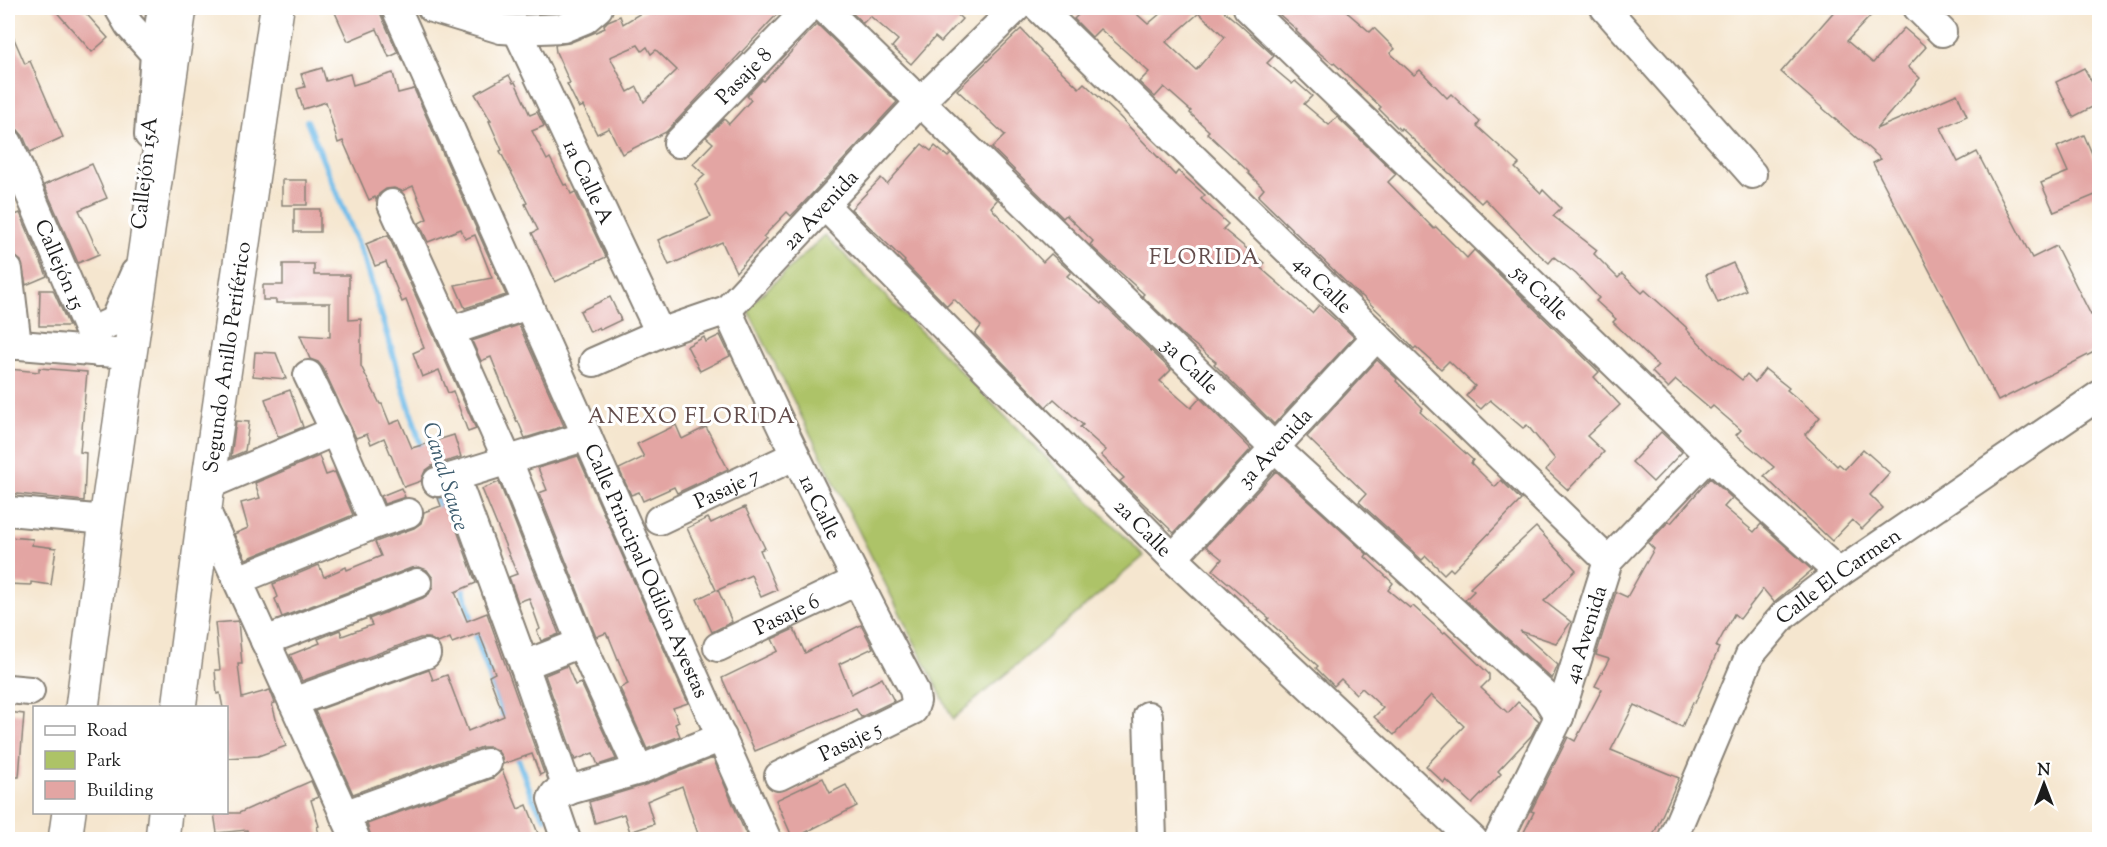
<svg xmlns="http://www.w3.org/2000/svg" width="2107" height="847" viewBox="0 0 2107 847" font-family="'Sorts Mill Goudy',serif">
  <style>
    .green { fill: #adc367; stroke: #647042; stroke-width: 1.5 }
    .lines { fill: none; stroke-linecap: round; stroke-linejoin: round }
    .stream { stroke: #6fbce9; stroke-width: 6 }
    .building { fill: #e3a5a3; fill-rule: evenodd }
    .minor-casing { stroke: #888176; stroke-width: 32 }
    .major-casing { stroke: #888176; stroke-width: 36 }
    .minor { stroke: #fff; stroke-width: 28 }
    .major { stroke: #fff; stroke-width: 33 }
    .labels { text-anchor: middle; stroke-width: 6; stroke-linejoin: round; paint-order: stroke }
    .street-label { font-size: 21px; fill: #1c1c1c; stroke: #fff }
    .neighbourhood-label { font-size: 22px; letter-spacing: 1.5px; fill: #624c4b; stroke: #fff }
    .water-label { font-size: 22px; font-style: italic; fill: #3d5c6e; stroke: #fff }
  </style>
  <rect width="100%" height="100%" fill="#fff"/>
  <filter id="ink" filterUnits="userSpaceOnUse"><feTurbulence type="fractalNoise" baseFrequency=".0167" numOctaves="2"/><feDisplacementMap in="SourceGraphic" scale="12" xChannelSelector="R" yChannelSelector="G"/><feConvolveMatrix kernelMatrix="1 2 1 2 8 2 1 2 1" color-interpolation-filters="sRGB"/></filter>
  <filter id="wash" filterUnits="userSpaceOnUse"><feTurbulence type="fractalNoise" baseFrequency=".008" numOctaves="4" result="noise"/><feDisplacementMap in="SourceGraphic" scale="24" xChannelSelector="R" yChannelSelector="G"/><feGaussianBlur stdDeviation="1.35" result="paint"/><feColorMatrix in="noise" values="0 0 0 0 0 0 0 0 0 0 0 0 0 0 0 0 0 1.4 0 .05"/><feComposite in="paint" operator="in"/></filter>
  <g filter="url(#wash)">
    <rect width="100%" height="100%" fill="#f5e6cf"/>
    <!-- green -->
    <polygon class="green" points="825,235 1144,556 953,719 747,308"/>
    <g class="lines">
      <!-- stream -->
      <g class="stream">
        <polyline points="307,121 364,259 423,452"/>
        <polyline points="434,490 441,512"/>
        <polyline points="461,583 479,645 505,721"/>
        <polyline points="515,751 533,799 545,818"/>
      </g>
    </g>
    <g id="blocks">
      <!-- building -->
      <g class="building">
        <polygon points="53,8 81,8 108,38 92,52"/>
        <polygon points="333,8 380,8 381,15 398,53 389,57 377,29 348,41"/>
        <path d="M649 8H783L666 132 622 154 609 128 597 134 583 106 579 108 567 84 570 83 556 52 555 45 569 43 591 34 605 28 604 25 608 21 620 16 623 24ZM638 45 642 51 647 47 651 54 656 50 677 70 644 102 637 87 628 92 610 57Z"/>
        <polygon points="847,8 950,8 962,19 941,42 935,37 911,64 892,47 898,40 870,16 863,23"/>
        <path d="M1085 8H1130L1148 24 1167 8H1220L1238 23 1274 56 1267 63 1292 84 1295 81 1312 96 1304 104 1329 125 1337 117 1396 174 1388 182 1434 229 1436 227 1467 258 1474 250 1599 372 1594 377 1620 405 1587 436 1604 452 1568 490 1546 470 1555 459 1527 425 1523 428 1490 400 1481 409 1466 396 1475 386 1449 361 1441 369 1416 347 1414 349 1383 316 1361 295 1360 296 1258 196 1264 189 1248 173 1249 172 1207 133 1209 131 1190 113 1191 111 1164 87 1155 97 1139 82 1149 72 1100 29 1092 37 1074 19ZM1199 13 1225 37 1196 70 1166 42Z"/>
        <polygon points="1272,8 1342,8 1370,32 1374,28 1395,49 1390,53 1414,75 1420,70 1447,98 1451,94 1480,122 1477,126 1519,164 1515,168 1541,193 1543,190 1561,208 1553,216 1597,250 1594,254 1618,278 1622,274 1642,293 1645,290 1687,328 1686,329 1709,353 1742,380 1747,374 1755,382 1765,369 1789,388 1787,390 1820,417 1805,435 1837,466 1839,464 1845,469 1863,449 1890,473 1870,495 1883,508 1862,529 1852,520 1832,541 1764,476 1774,467 1736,435 1741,430 1713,406 1710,409 1676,380 1668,388 1652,372 1658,366 1613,322 1616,319 1596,301 1599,298 1576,274 1554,257 1549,263 1532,248 1485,199 1481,203 1401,128 1400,130 1379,109 1381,107 1334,63 1333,64 1311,46 1296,31 1297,30"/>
        <polygon points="1837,8 1878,8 1847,41 1873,63 1904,28 1926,47 1908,67 1920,78 1876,129 1957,94 1967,116 1941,128 1958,162 1977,152 2032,258 2056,246 2091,315 2100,311 2100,349 1998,401 1873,163 1881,159 1781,72"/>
        <polygon points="817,24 897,102 797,210 791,216 787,212 763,237 766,239 736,272 722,242 669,265 658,240 711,217 695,184 705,175 693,164 713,143 706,137 724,119 729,124 751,100 747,96 762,80 764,81"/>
        <polygon points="8,25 25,64 30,61 63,137 30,152 23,136 18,130 13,128 8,115"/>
        <polygon points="1021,29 1041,50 1040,51 1079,88 1084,83 1117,114 1175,175 1178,171 1205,195 1201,199 1228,224 1223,229 1264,263 1261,268 1312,313 1319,305 1354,337 1274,424 1214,364 1216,362 1185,337 1142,296 1144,294 1090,245 1093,241 1066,215 1063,218 992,148 1005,135 957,90"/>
        <polygon points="322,68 326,81 350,74 353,85 393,73 398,93 414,89 506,295 465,308 455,285 492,278 475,235 465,239 461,229 428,242 419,223 427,219 413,186 402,191 394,188 386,189 379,194 376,200 375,197 369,200 343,141 338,143 326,102 303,109 297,89 305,87 301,74"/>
        <polygon points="2084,68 2100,97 2100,103 2073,117 2056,82"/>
        <polygon points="509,75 513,83 515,82 530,115 537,112 544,126 532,131 547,160 550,158 564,185 567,184 571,194 575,192 606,257 555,282 532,233 538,230 525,204 527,203 500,151 502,150 489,121 491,121 475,94"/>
        <polygon points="2084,135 2100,172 2100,193 2054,212 2041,183 2068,172 2057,147"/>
        <polygon points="922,144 931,151 935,146 948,157 951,154 997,200 991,207 994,211 1043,262 1051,254 1071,272 1067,276 1101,304 1102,303 1171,370 1160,381 1191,408 1200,398 1251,449 1174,533 1120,481 1124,478 1101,455 1106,450 1080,427 1083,425 1054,399 1046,407 975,334 981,326 954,299 947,306 904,262 905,261 851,209 881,178 887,184"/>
        <polygon points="92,164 107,198 79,210 99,254 78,263 44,185"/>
        <rect x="282" y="180" width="25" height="25"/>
        <rect x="294" y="209" width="26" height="23"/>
        <polygon points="20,213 47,276 26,285 21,261 13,255 8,239 8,218"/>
        <polygon points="388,235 435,338 476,429 468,432 453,391 448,393 439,370 422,377 413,353 424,348 406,300 402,302 386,262 375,266 366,244"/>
        <polygon points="1733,263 1746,290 1718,303 1706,275"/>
        <polygon points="283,264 314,264 314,275 349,275 349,320 361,319 361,366 380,404 382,404 390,424 400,420 412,448 454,435 461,457 432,466 425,471 421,481 404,487 384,438 371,444 367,434 356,438 323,368 318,362 310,359 300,335 330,337 330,303 276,303 276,300 263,300 263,285 283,285"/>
        <polygon points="40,290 53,290 69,326 39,326"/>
        <polygon points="610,297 621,320 600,330 599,327 590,332 580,311"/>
        <polygon points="519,325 564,426 525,438 518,421 517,422 491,357 481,361 472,341"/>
        <polygon points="720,335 730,356 700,371 687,346 704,337 706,342"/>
        <polygon points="255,352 276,353 286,379 253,376"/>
        <polygon points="1377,360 1397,379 1396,381 1423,408 1420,412 1473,460 1471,463 1495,487 1501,480 1521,500 1453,571 1450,568 1444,574 1426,556 1422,560 1359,502 1366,494 1307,437"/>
        <polygon points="39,368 87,372 80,452 86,453 84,501 8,493 8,391 9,369 39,372"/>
        <polygon points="290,390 303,427 278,437 265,399"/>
        <polygon points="236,421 249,422 245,451 231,457"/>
        <polygon points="676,425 682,439 706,427 728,469 677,493 674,487 643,501 639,492 631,495 619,469 644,457 637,444"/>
        <polygon points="1661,432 1682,452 1653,482 1632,462"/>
        <polygon points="319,456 326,475 335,472 353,515 246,559 234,534 248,528 241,503 260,498 255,483"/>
        <polygon points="578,456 688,703 673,708 679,722 675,724 680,736 647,749 620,688 628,684 609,637 608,637 606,633 596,637 539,493 547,490 538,468"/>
        <polygon points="1276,471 1367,554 1365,557 1393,583 1388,590 1410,608 1413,606 1443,633 1445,632 1489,674 1489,680 1481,688 1508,713 1518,702 1539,721 1531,736 1498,771 1501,774 1472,804 1446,780 1444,783 1426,766 1464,726 1431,695 1394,735 1374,717 1383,708 1362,688 1356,694 1341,679 1334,686 1316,668 1318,666 1267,620 1269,618 1213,570 1222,559 1206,546"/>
        <polygon points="1710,478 1732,498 1724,507 1754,532 1761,524 1812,570 1774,602 1763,589 1740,619 1734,614 1716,647 1719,648 1695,703 1693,702 1682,727 1634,705 1611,750 1679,778 1651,840 1520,840 1534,812 1531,811 1568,737 1575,741 1602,689 1595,686 1609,659 1596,655 1616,592 1627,597 1654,549 1648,543 1669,521 1671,523"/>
        <polygon points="499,482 559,634 541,641 537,631 540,629 529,598 518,602 509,577 517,574 482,489"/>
        <polygon points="401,488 405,497 384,504 381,496"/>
        <polygon points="445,497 476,583 455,592 467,621 487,613 544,773 540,775 532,754 503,764 502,757 497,750 490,747 482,747 353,794 315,711 429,670 433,680 447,675 468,731 504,716 489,676 495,673 479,633 452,643 450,638 438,643 429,638 420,638 302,681 290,655 320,643 318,639 340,630 342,636 372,625 369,619 423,598 429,594 433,586 433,578 427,570 419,567 411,568 282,617 275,599 278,597 273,584 319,565 324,577 346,567 347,570 381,556 375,542 414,528 421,523 424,512 441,506 438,498"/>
        <polygon points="745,507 765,548 760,550 777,590 761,597 751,575 718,590 732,622 712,632 697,599 716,590 687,528 708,518 711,523"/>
        <polygon points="1536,527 1576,570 1544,601 1571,622 1556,643 1520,631 1558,665 1552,679 1465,600 1474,591 1470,588"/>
        <polygon points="8,537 33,539 32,545 56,548 51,585 31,582 31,585 8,584"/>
        <polygon points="238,621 242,664 238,664 242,698 270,690 275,703 272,704 276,719 286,746 258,756 226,758 226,708 223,708 220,693 217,694 215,670 220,670 215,623"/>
        <polygon points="861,625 873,648 839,664 851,694 882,678 894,701 861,717 856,709 755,751 722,678 778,651 772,639 794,629 805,653"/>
        <polygon points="567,666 575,685 581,683 616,759 598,765 593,753 575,760 545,675"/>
        <polygon points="8,712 24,714 19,777 8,777"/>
        <polygon points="713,758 748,839 700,840 682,786 647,801 654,824 630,832 624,814 595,823 589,802 645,785"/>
        <polygon points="502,770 518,809 527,805 539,836 530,840 372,840 367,824 493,778"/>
        <polygon points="823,778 830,793 846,785 857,806 793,839 776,800"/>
        <polygon points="311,781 318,797 311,800 319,826 317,827 321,840 250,840 247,830 217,833 214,813 239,813"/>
      </g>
    </g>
  </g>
  <g filter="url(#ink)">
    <use href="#blocks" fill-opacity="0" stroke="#888176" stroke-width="1.5"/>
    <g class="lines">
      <defs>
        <g id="minor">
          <polyline points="119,8 129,25 155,54 149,135"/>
          <path id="s1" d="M396 8 767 840"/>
          <polyline points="432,8 501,29 517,30 563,28 585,19 598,8"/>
          <path id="s2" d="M824 8 1274 447 1546 696 1559 717"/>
          <path id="s3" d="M1039 8 1608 561"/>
          <path id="s4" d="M1248 8 1709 455 1839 573"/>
          <polyline points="1605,8 1752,174"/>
          <polyline points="1918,8 1942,32"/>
          <path id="s5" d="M517 30 660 333"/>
          <polyline points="155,54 162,8"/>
          <path id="s6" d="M8 143 98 352"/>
          <path id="s7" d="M678 143 809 8"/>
          <polyline points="392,204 450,331"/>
          <path id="s8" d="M824 205 1173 558 1473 840"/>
          <polyline points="8,270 17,345"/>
          <polyline points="528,305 450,331 508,461 581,643 639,770"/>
          <path id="s9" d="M727 310C786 438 847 565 914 690L916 701 913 710 779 776"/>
          <polyline points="90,332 114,321 135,273"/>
          <polyline points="8,344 115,353"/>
          <path id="s10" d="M594 362 660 333 727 310 920 102 1016 8"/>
          <polyline points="308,375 335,431"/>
          <polyline points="455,477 524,665 568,791"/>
          <polyline points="437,482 587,436"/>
          <polyline points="208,485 335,431 375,524"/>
          <polyline points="205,509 356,840"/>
          <polyline points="8,511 106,520"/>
          <path id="s11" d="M659 520 794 456"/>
          <path id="s12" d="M1173 558 1377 336"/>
          <polyline points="238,580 375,524 408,513"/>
          <polyline points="265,641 417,583"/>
          <path id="s13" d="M718 647 856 581"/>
          <polyline points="524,665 581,643"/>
          <polyline points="8,689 30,691"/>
          <polyline points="293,702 426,654"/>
          <polyline points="1148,716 1152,840"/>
          <polyline points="344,815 487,763"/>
          <polyline points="566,840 552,799 555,794 639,770 722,737"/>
          <path id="s14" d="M1498 840 1559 717 1608 561 1709 455"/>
          <path id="s15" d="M1672 840 1750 655 1784 615 1839 573 2100 395"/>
        </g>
        <g id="major">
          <polyline points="82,708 106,520 180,8"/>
          <path id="s16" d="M179 708 208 485 277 8"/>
          <polyline points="65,840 69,812"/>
          <polyline points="162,840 165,812"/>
        </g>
      </defs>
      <!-- minor casing -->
      <use href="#minor" class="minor-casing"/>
      <!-- major casing -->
      <use href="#major" class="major-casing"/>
      <!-- minor -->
      <use href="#minor" class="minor"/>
      <!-- major -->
      <use href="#major" class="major"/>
    </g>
  </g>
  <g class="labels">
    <!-- street labels -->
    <g class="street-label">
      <text dy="7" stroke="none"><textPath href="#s7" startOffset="94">Pasaje 8</textPath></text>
      <text transform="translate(144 173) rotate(-84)" y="7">Callejón 15A</text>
      <text dy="7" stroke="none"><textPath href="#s5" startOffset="168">1a Calle A</textPath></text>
      <text dy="7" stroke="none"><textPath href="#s10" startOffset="280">2a Avenida</textPath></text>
      <text dy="7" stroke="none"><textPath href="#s6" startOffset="132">Callejón 15</textPath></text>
      <text dy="7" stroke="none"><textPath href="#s3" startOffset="396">4a Calle</textPath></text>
      <text dy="7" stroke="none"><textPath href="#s4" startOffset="408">5a Calle</textPath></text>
      <text dy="7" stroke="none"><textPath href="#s16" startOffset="354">Segundo Anillo Periférico</textPath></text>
      <text dy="7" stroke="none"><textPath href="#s2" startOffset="512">3a Calle</textPath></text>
      <text dy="7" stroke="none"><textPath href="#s12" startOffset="150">3a Avenida</textPath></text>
      <text dy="7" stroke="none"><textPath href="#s11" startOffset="75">Pasaje 7</textPath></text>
      <text dy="7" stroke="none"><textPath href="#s9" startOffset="218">1a Calle</textPath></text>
      <text dy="7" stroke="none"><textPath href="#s8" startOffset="454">2a Calle</textPath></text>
      <text dy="7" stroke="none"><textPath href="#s1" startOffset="616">Calle Principal Odilón Ayestas</textPath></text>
      <text dy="7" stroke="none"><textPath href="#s15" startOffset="320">Calle El Carmen</textPath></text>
      <text dy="7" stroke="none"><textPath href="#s13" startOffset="76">Pasaje 6</textPath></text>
      <text dy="7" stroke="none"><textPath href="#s14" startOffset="224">4a Avenida</textPath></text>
      <text transform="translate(850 741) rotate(-26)" y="7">Pasaje 5</text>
    </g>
    <!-- neighbourhood labels -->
    <g class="neighbourhood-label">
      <text x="1205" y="264">FLORIDA</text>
      <text x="692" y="423">ANEXO FLORIDA</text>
    </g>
    <!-- water labels -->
    <g class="water-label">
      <text transform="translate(447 476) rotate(73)" y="8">Canal Sauce</text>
    </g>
  </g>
  <!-- margin -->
  <rect width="2107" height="847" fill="none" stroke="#fff" stroke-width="30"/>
  <!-- legend -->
  <rect x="33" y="706" width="195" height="108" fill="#ffffff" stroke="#a4a4a4" stroke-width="1.5"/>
  <rect x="45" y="726" width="30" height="9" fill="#ffffff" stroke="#a4a4a4" stroke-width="1.5"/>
  <text x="87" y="736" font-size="18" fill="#1c1c1c">Road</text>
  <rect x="45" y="751" width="30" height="18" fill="#adc367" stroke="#a4a4a4" stroke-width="1.5"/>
  <text x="87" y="766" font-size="18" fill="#1c1c1c">Park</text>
  <rect x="45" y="781" width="30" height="18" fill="#e3a5a3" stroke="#a4a4a4" stroke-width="1.5"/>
  <text x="87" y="796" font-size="18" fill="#1c1c1c">Building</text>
  <!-- north arrow -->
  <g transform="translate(2044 784)" stroke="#ffffff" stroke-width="4.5" paint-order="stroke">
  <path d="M0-4.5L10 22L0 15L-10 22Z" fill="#1c1c1c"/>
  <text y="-9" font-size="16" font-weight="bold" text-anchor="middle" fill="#1c1c1c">N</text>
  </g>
</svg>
